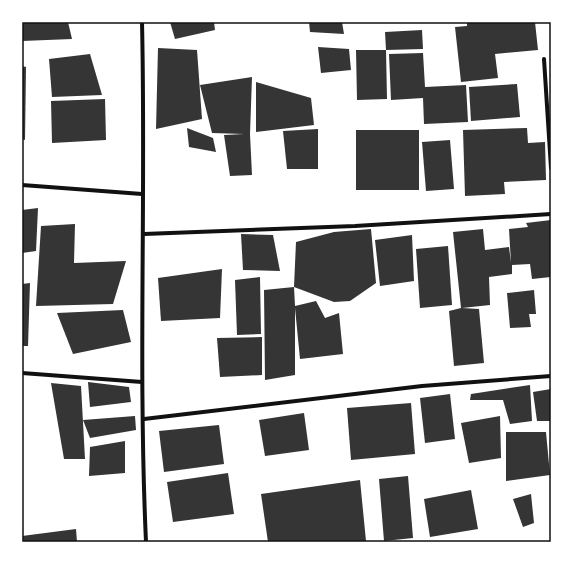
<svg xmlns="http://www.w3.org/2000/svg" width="573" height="564" viewBox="0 0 573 564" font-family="'IBM Plex Serif',serif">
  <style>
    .building { fill: #353535 }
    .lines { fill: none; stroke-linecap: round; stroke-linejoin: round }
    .minor { stroke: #111; stroke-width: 4 }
    .neatline { fill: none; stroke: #111; stroke-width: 1.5 }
  </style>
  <rect width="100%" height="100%" fill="#fff"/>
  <!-- building -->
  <g class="building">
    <polygon points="22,22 68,22 72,39 22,41"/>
    <polygon points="170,22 214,22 215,30 175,39"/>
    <polygon points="309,22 342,22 344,34 310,32"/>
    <polygon points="467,22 535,22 538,50 495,54 498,78 461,82 455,27 467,26"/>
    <polygon points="422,30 423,49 386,50 387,99 357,100 356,50 386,50 385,32"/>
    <polygon points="318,47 349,49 351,70 321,73"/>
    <polygon points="158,48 197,50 202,119 156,129"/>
    <polygon points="423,53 425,87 466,85 468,122 424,124 423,98 391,100 389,54"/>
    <polygon points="90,54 102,95 52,97 49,59"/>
    <polygon points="22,66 26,67 25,140 22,139"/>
    <polygon points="252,77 250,134 252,175 230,176 224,135 244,134 212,133 200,85"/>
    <polygon points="256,82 311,98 314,125 256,132"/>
    <polygon points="517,84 520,117 471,121 469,87"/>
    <polygon points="105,99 106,140 52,143 51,101"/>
    <polygon points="187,128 213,138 216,152 189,147"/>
    <polygon points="527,128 528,143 545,142 546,180 504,182 505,194 465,196 463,130"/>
    <polygon points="318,129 318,169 287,169 283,131"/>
    <rect x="356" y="130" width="63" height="60"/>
    <polygon points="450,140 454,189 426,191 422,142"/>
    <polygon points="38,208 36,251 22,253 22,210"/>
    <polygon points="551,220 551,277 532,279 530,264 512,265 512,274 489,277 490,305 462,308 479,309 484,363 454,366 449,311 461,308 453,232 483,229 485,250 509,247 511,263 509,229 528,227 526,223"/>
    <polygon points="75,224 74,263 126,261 113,304 36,306 41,226"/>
    <polygon points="371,229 376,283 350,301 334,302 294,287 296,242 334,232"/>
    <polygon points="241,234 273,235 280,271 243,270"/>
    <polygon points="412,235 414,281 380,286 375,240"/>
    <polygon points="448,246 452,305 420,308 416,249"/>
    <polygon points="222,269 220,318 161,321 158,278"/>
    <polygon points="260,277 261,334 237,335 235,280"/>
    <polygon points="30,283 28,346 22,346 22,284"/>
    <polygon points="294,287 295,306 316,301 325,318 339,313 343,354 300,359 295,308 295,375 265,380 264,290"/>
    <polygon points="534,290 536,314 529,314 531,327 510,328 507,293"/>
    <polygon points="123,310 131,342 73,354 57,313"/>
    <polygon points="262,337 262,375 220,377 217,338"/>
    <polygon points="88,382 129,387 131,402 90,407"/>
    <polygon points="51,383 81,386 85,459 64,459"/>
    <polygon points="530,385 532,421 510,424 503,400 470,400 471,394"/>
    <polygon points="551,389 551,421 537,421 533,392"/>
    <polygon points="450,394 455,439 425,443 420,398"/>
    <polygon points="411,403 415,454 351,460 347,408"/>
    <polygon points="304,413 309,450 265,456 259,420"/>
    <polygon points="135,416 136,430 90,438 83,420"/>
    <polygon points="500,416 501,458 469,463 461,423"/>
    <polygon points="219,425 224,464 164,472 159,431"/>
    <polygon points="506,432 546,432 550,475 506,481"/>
    <polygon points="125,441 125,473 89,476 90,447"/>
    <polygon points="228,473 234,514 173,522 167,482"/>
    <polygon points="408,476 413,538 384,541 379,479"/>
    <polygon points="360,480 366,541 268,542 261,494"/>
    <polygon points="471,490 478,529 430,537 424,499"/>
    <polygon points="531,494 534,523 523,527 513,499"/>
    <polygon points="76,529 77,542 22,542 22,536"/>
  </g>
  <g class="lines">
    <!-- minor -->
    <g class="minor">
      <path d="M142 22C146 195 138 369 146 542"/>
      <polyline points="544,59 551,168"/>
      <polyline points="22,185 142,194"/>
      <polyline points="144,234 355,226 551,214"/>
      <polyline points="22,373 142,382"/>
      <polyline points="144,419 422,386 551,376"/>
    </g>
  </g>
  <!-- border -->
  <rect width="573" height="564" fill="none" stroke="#ffffff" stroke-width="46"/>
  <rect x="23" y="23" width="527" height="518" class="neatline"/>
</svg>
